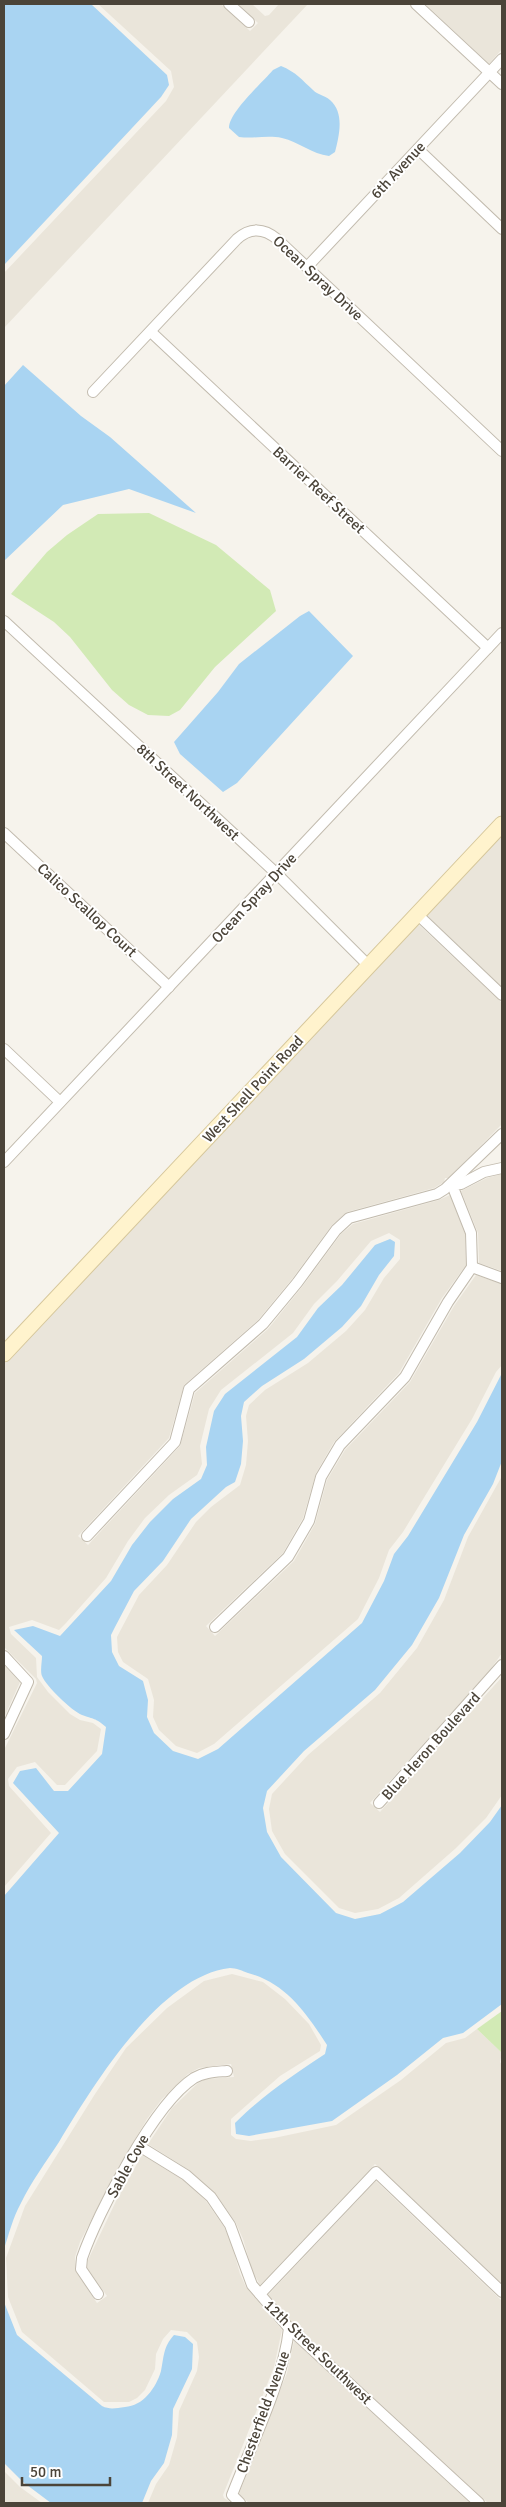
<svg xmlns="http://www.w3.org/2000/svg" width="506" height="2507" viewBox="0 0 506 2507" font-family="Signika,sans-serif">
  <style>
    .residential { fill: #eae5da }
    .green { fill: #d2eab5 }
    .water { fill: #a9d4f2 }
    .lines { fill: none; stroke-linecap: round; stroke-linejoin: round }
    .street-casing { stroke: #c2bbae; stroke-width: 12 }
    .secondary-casing { stroke: #d6c79b; stroke-width: 17 }
    .street { stroke: #fff; stroke-width: 10 }
    .secondary { stroke: #fff3cd; stroke-width: 15 }
    .labels { text-anchor: middle; stroke-width: 4; stroke-linejoin: round; paint-order: stroke }
    .street-label { font-size: 15px; fill: #4b4439; stroke: #fff }
  </style>
  <rect width="100%" height="100%" fill="#f6f3ec"/>
  <!-- residential -->
  <g class="residential">
    <polygon points="98,4 221,4 250,31 258,23 238,4 252,4 265,16 269,15 279,4 308,4 4,328 4,273 166,101 174,87 171,71"/>
    <polygon points="425,4 502,4 502,49 489,64"/>
    <polygon points="502,834 502,987 426,915"/>
    <polygon points="417,923 502,1003 502,1124 449,1178 445,1178 444,1182 434,1188 347,1212 332,1225 292,1279 258,1320 184,1385 169,1438 78,1536 88,1545 180,1446 195,1393 268,1329 302,1287 341,1234 353,1224 439,1200 450,1195 465,1233 466,1265 442,1298 399,1373 334,1442 316,1473 303,1518 283,1553 206,1626 215,1636 294,1561 315,1524 327,1480 345,1450 410,1382 454,1306 476,1275 502,1284 502,1365 496,1372 472,1419 403,1532 389,1550 379,1578 358,1619 214,1744 197,1753 176,1746 159,1730 153,1717 154,1700 148,1679 123,1662 118,1652 117,1637 139,1595 167,1565 196,1522 211,1507 240,1485 246,1465 248,1441 246,1416 249,1405 265,1390 308,1363 346,1331 365,1310 384,1278 400,1259 400,1240 389,1233 371,1241 337,1281 314,1304 293,1333 221,1390 209,1409 200,1446 202,1464 197,1475 169,1495 145,1518 128,1541 106,1578 66,1623 59,1630 32,1620 9,1627 11,1634 36,1658 37,1677 48,1692 70,1714 80,1720 93,1723 101,1729 97,1751 65,1785 57,1785 35,1762 17,1767 8,1779 9,1786 51,1833 4,1887 4,1750 37,1683 36,1679 4,1647 4,1364"/>
    <polygon points="502,1174 502,1271 479,1263 478,1233 461,1191 487,1178"/>
    <polygon points="502,1476 502,1653 490,1670 370,1803 380,1812 502,1677 502,1795 486,1818 456,1848 399,1898 378,1909 355,1913 339,1908 285,1854 272,1831 269,1809 272,1794 308,1755 380,1693 417,1648 444,1600 468,1537"/>
    <polygon points="4,1665 20,1682 4,1718"/>
    <polygon points="232,1974 263,1982 285,1999 309,2024 321,2045 320,2051 280,2076 231,2119 231,2135 236,2139 251,2141 274,2138 336,2125 401,2080 446,2043 465,2038 477,2029 502,2053 500,2062 502,2065 502,2284 375,2164 260,2285 252,2270 243,2239 236,2223 216,2194 189,2170 148,2144 172,2108 197,2084 205,2079 234,2077 231,2064 199,2068 188,2074 162,2099 147,2119 119,2166 80,2242 75,2257 76,2272 97,2303 107,2296 87,2268 88,2260 116,2201 142,2155 183,2180 206,2201 224,2227 231,2242 240,2274 246,2287 282,2330 274,2367 223,2495 224,2498 232,2503 148,2503 156,2484 169,2465 177,2437 179,2411 197,2371 199,2357 197,2342 187,2332 171,2330 163,2339 156,2354 155,2369 145,2390 137,2398 129,2402 104,2402 22,2332 8,2297 6,2258 25,2206 95,2094 126,2048 167,2008 204,1981"/>
    <polygon points="376,2181 502,2301 502,2503 488,2503 296,2326 296,2323 292,2322 268,2295"/>
    <polygon points="294,2341 470,2503 249,2503 239,2494 287,2373"/>
    <polygon points="4,2471 20,2487 42,2503 4,2503"/>
  </g>
  <!-- green -->
  <g class="green">
    <polygon points="149,513 216,545 270,590 276,611 215,667 180,710 169,716 148,715 129,705 112,690 70,637 54,622 11,594 47,552 67,535 98,514"/>
    <polygon points="502,2011 502,2053 477,2029"/>
  </g>
  <!-- water -->
  <g class="water">
    <polygon points="4,4 91,4 167,75 169,85 161,97 4,265"/>
    <path d="M281 66C296 72 302 80 313 90 318 95 324 95 330 100 345 113 339 136 335 152L329 156C312 154 299 142 282 138 267 135 254 139 239 137L229 128C229 112 262 83 273 70Z"/>
    <polygon points="23,365 81,416 110,437 196,513 129,489 63,505 4,561 4,386"/>
    <polygon points="309,611 353,656 237,783 223,792 180,754 174,742 218,692 239,664 300,616"/>
    <path d="M390 1239 395 1242 394 1256 379 1275 361 1306 342 1327 304 1359 262 1386 244 1402 241 1416 243 1441 241 1464 235 1482 226 1487 191 1519 163 1561 134 1591 115 1627 111 1635 112 1652 119 1666 143 1681 148 1700 147 1717 154 1733 173 1751 198 1759 218 1749 362 1623 384 1581 394 1554 408 1536 477 1422 502 1373V1461L493 1484 464 1535 439 1598 412 1645 375 1690 304 1751 267 1791 263 1808 267 1832 281 1857 336 1913 355 1919 380 1914 403 1902 460 1853 490 1822 502 1805V2004L463 2033 443 2038 397 2075 332 2121 249 2136 236 2134 235 2123C263 2095 292 2076 325 2054L327 2045C307 2014 286 1983 248 1973 243 1971 236 1968 230 1968 159 1976 93 2086 59 2142 46 2162 31 2182 21 2203 13 2217 9 2234 4 2249V1896L59 1833 13 1783 20 1771 36 1768 54 1791H68L102 1754 106 1727C94 1717 95 1720 82 1715 72 1711 46 1686 42 1676 40 1671 42 1662 42 1656L14 1630 33 1626 60 1636 111 1581 132 1545 150 1522 173 1499 201 1479 207 1465 206 1447 214 1411 225 1394 297 1337 318 1308 342 1285 375 1245Z"/>
    <path d="M4 2302 17 2335 102 2406C110 2410 116 2408 125 2407 143 2406 156 2388 161 2371 164 2357 163 2347 174 2335L185 2337 193 2344 192 2369 173 2409 172 2435 164 2463 151 2481 142 2503H51L23 2482 4 2463Z"/>
  </g>
  <g class="lines">
    <defs>
      <g id="street">
        <polyline points="229,4 249,22"/>
        <polyline points="416,4 502,84"/>
        <polyline points="418,149 502,229"/>
        <polyline points="307,267 502,59"/>
        <polyline points="151,332 488,648"/>
        <path d="M93 392 237 239C250 227 264 228 277 239L502 451"/>
        <polyline points="4,621 277,874 369,966"/>
        <polyline points="4,833 169,987"/>
        <polyline points="417,914 502,995"/>
        <polyline points="4,1049 60,1102"/>
        <polyline points="4,1162 502,633"/>
        <polyline points="472,1267 502,1278"/>
        <polyline points="87,1536 175,1442 189,1389 263,1324 297,1283 336,1230 349,1218 437,1194 445,1189 502,1134"/>
        <polyline points="215,1627 288,1557 309,1521 321,1477 340,1445 405,1377 448,1302 472,1267 471,1233 452,1185 461,1184 484,1172 502,1168"/>
        <polyline points="4,1656 28,1682 4,1734"/>
        <polyline points="379,1803 502,1665"/>
        <polyline points="139,2146 186,2175 211,2197 230,2225 252,2285 289,2328 479,2503"/>
        <path d="M98 2294 81 2269 82 2258C98 2212 154 2104 194 2078 204 2072 215 2072 227 2071"/>
        <polyline points="260,2294 376,2172 502,2292"/>
        <path d="M240 2503 232 2495C251 2445 284 2380 289 2328"/>
      </g>
      <polyline id="secondary" points="4,1354 502,824"/>
    </defs>
    <!-- street casing -->
    <use href="#street" class="street-casing"/>
    <!-- secondary casing -->
    <use href="#secondary" class="secondary-casing"/>
    <!-- street -->
    <use href="#street" class="street"/>
    <!-- secondary -->
    <use href="#secondary" class="secondary"/>
  </g>
  <g class="labels">
    <!-- street labels -->
    <g class="street-label">
      <text transform="translate(398 170) rotate(-47)" y="5">6th Avenue</text>
      <text transform="translate(318 278) rotate(43)" y="5">Ocean Spray Drive</text>
      <text transform="translate(319 490) rotate(43)" y="5">Barrier Reef Street</text>
      <text transform="translate(188 792) rotate(43)" y="5">8th Street Northwest</text>
      <text transform="translate(254 898) rotate(-47)" y="5">Ocean Spray Drive</text>
      <text transform="translate(87 910) rotate(43)" y="5">Calico Scallop Court</text>
      <text transform="translate(253 1089) rotate(-47)" y="5">West Shell Point Road</text>
      <text transform="translate(431 1746) rotate(-48)" y="5">Blue Heron Boulevard</text>
      <text transform="translate(128 2166) rotate(-61)" y="5">Sable Cove</text>
      <text transform="translate(318 2352) rotate(44)" y="5">12th Street Southwest</text>
      <text transform="translate(263 2412) rotate(-70)" y="5">Chesterfield Avenue</text>
    </g>
  </g>
  <!-- border -->
  <rect width="506" height="2507" fill="none" stroke="#4b4439" stroke-width="10"/>
  <!-- scale -->
  <path d="M22 2477v8h88v-8" fill="none" stroke="#4b4439" stroke-width="2.5"/>
  <text x="30" y="2477" font-size="15" fill="#4b4439" stroke="#ffffff" stroke-width="4" paint-order="stroke">50 m</text>
</svg>
